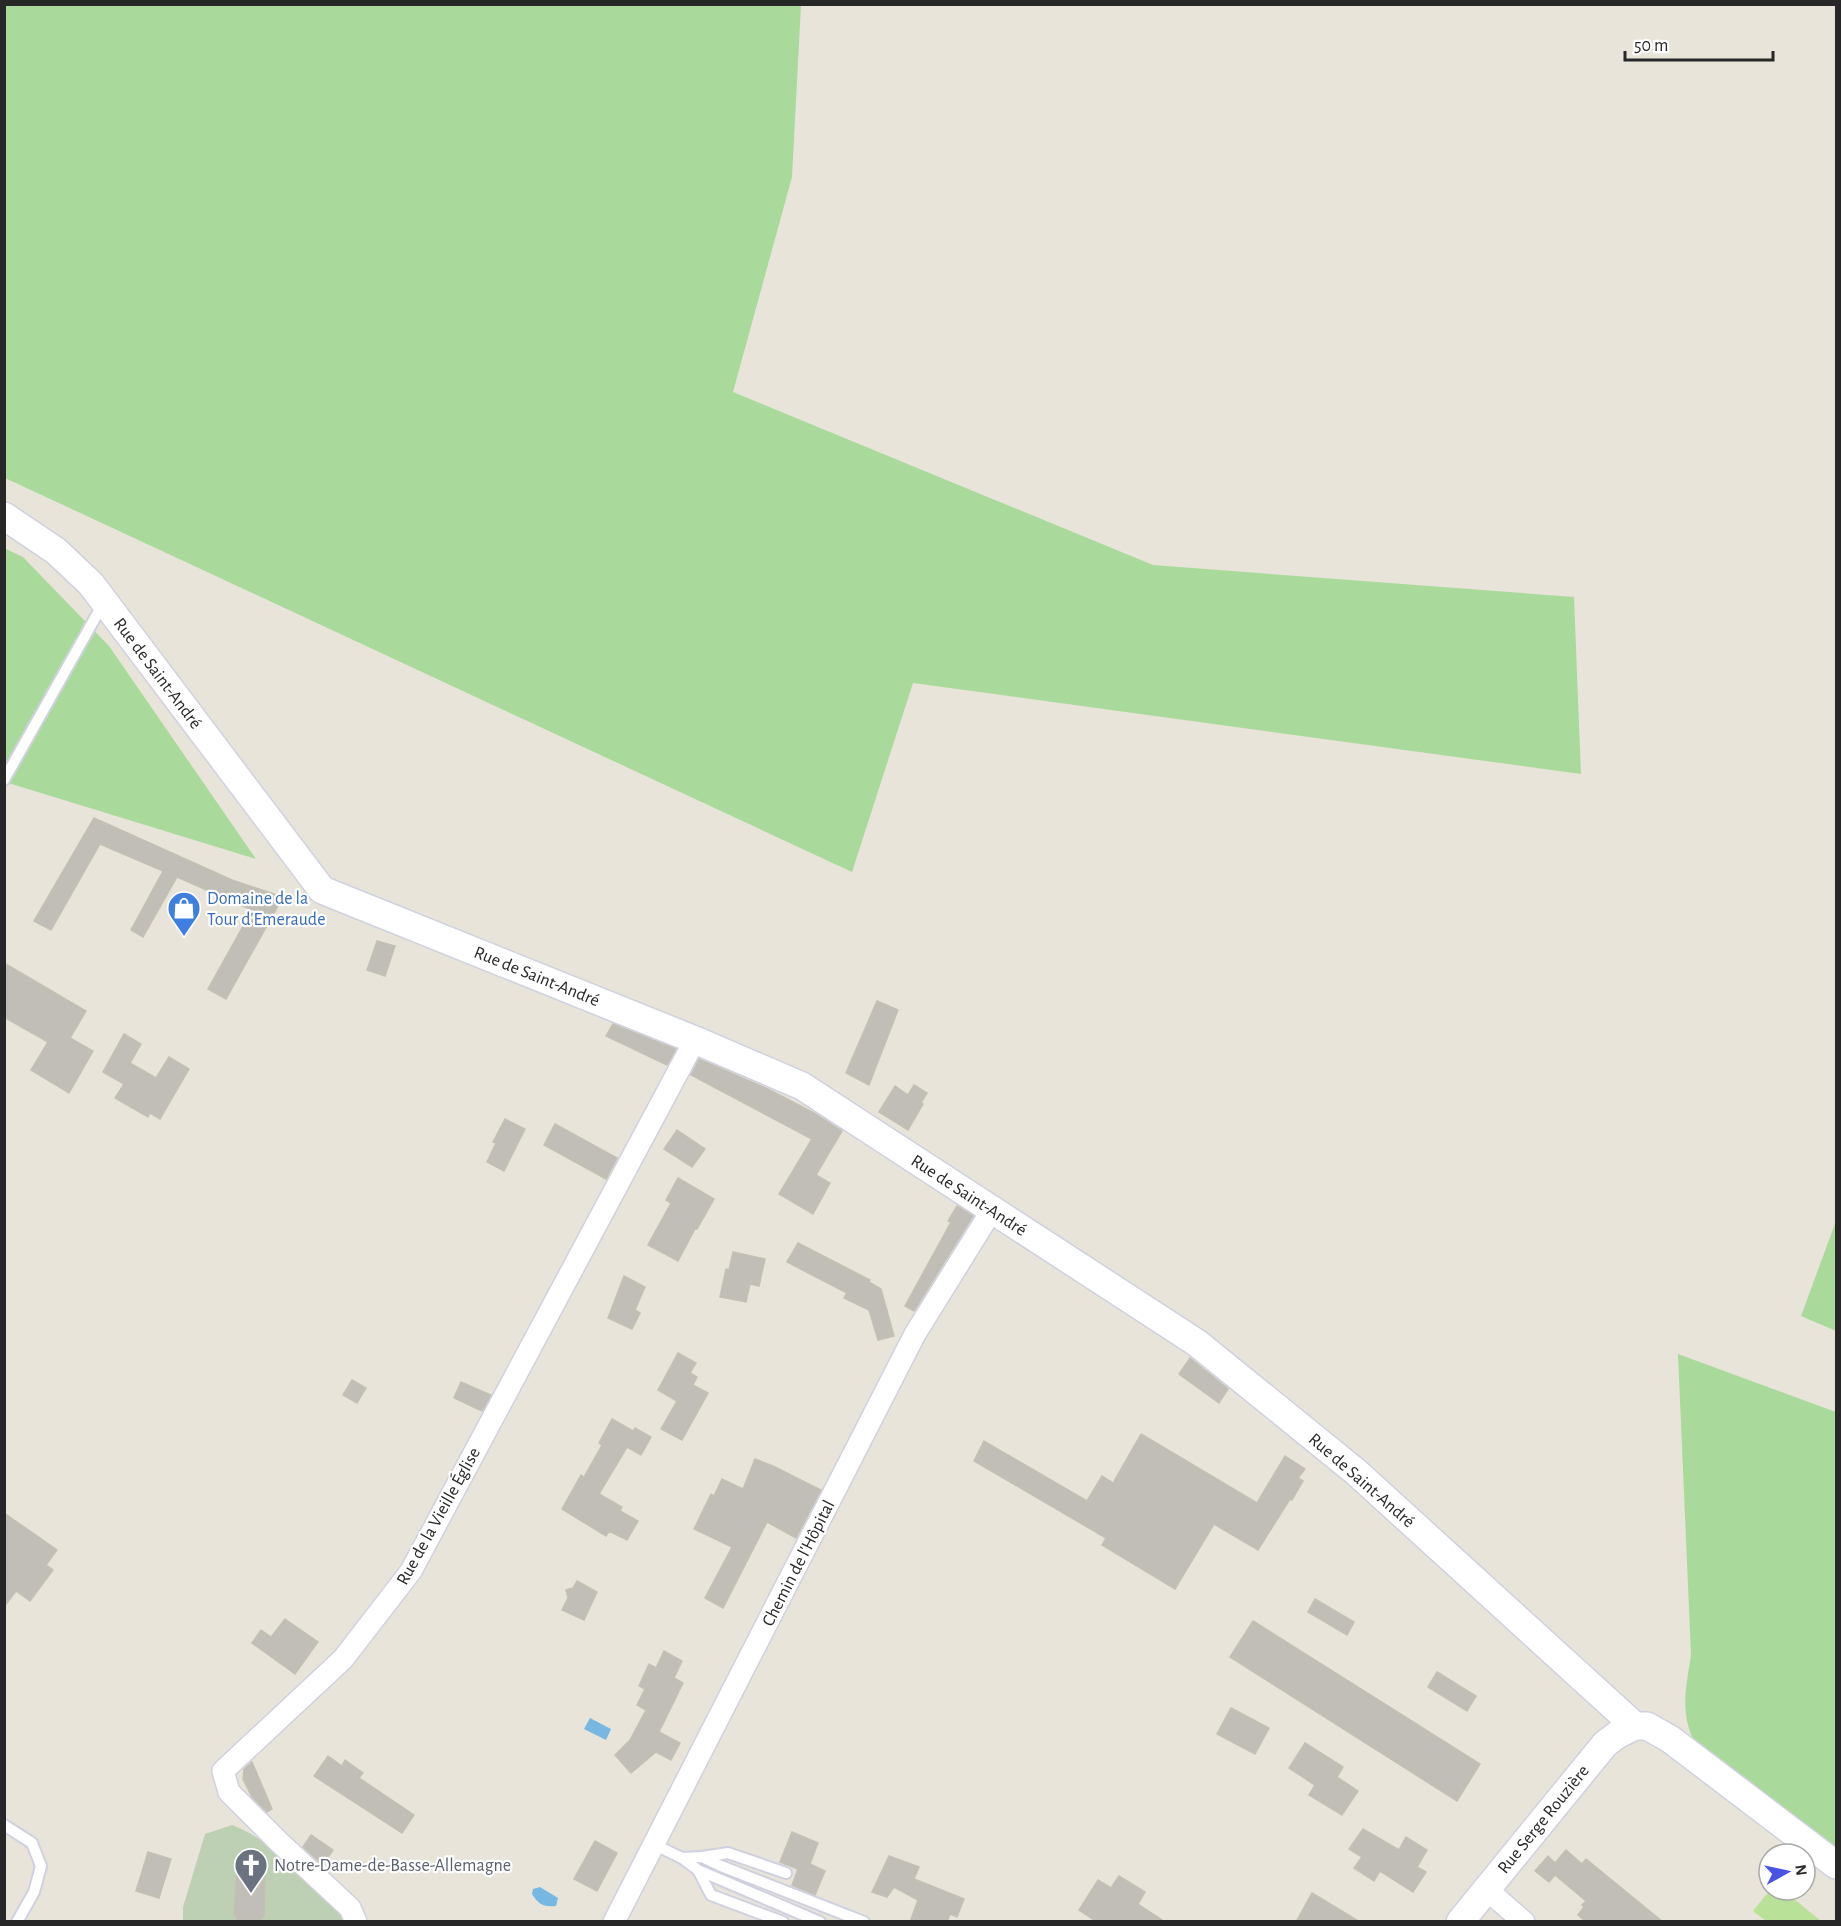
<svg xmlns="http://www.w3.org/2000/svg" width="1841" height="1926" viewBox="0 0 1841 1926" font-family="'Alegreya Sans',sans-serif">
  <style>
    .green { fill: #aada9b }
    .cemetery { fill: #bed0b3 }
    .pitch { fill: #b9e198 }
    .water { fill: #76b8e1 }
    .building { fill: #c1bdb7; stroke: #c3c0b4; stroke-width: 1.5 }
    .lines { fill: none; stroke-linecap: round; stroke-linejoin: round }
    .service-casing { stroke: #d0d1df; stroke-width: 14 }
    .minor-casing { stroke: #d0d1df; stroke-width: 24 }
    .tertiary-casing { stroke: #d0d1df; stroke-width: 30 }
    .service { stroke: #fff; stroke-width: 10 }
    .minor { stroke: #fff; stroke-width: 21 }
    .tertiary { stroke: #fff; stroke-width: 27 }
    .labels { text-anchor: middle; stroke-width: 4.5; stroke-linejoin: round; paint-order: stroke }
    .street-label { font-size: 18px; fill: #272727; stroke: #fff }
    .shop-label { font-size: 18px; fill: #366cbe; stroke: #fff; text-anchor: start }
    .worship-label { font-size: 18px; fill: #5b616d; stroke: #fff; text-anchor: start }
  </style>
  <rect width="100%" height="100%" fill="#e8e4da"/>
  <!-- green -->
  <g class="green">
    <polygon points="5,4 801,5 792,177 733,392 1153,565 1574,597 1581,774 913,683 852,872 5,478"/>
    <polygon points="4,548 23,557 109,646 256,859 5,782"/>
    <polygon points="1836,1221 1836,1331 1801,1316"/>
    <path d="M1678 1354 1836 1412V1857L1696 1745C1679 1713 1686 1689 1691 1655Z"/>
  </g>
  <!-- cemetery -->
  <path class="cemetery" d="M232 1825C273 1840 316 1887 348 1917V1921H261V1917H264L262 1906 265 1905 262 1904V1895L265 1893H262L263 1883 265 1882 263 1881V1871L265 1870 263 1867 239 1866V1868H237L239 1870 238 1880 235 1882H238V1892L235 1893H238L237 1903 234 1904V1916H237L236 1921H183V1907L205 1834Z"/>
  <!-- pitch -->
  <polygon class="pitch" points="1770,1890 1783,1890 1821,1921 1766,1921 1753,1911"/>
  <!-- water -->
  <g class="water">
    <polygon points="590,1718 611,1729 606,1740 584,1729"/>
    <path d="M540 1887 558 1898 556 1906C544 1907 539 1905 532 1894L533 1889Z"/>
  </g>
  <!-- building -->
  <g class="building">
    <polygon points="94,818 232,880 283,897 226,999 208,989 252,910 177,877 143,937 131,930 163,871 100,844 51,930 34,921"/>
    <polygon points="377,941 395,946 385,976 367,970"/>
    <polygon points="4,963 86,1011 70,1038 93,1051 69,1093 31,1070 48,1042 4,1017"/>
    <polygon points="877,1001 898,1010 869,1085 846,1073"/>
    <polygon points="613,1024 676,1049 667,1065 606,1036"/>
    <polygon points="124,1034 141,1044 130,1063 156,1078 169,1057 189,1069 160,1119 150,1113 148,1117 115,1098 124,1084 103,1072"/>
    <polygon points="699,1059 768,1089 814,1113 842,1131 816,1175 830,1183 813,1214 779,1194 812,1139 691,1075"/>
    <polygon points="914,1085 927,1093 921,1103 923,1104 908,1130 879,1112 895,1086 908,1095"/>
    <polygon points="505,1119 525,1129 504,1171 487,1162 496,1143 493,1142"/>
    <polygon points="555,1124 617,1158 606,1179 544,1145"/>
    <polygon points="677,1130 705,1149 692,1167 664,1149"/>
    <polygon points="678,1178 714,1199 697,1229 695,1229 678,1261 648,1245 671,1203 666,1200"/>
    <polygon points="957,1206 973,1216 914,1311 905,1306 951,1222 948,1221"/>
    <polygon points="798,1243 870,1280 869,1282 881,1289 894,1336 878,1340 869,1310 844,1298 847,1293 787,1262"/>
    <polygon points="733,1252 765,1259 759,1286 750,1284 746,1302 720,1297 726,1269 729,1270"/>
    <polygon points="624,1276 645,1287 635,1310 640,1313 632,1329 608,1318"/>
    <polygon points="678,1353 696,1363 690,1373 697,1377 693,1385 708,1393 682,1440 661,1429 677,1401 658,1390"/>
    <polygon points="1190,1358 1228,1389 1219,1403 1179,1374"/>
    <polygon points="352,1380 366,1388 357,1403 343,1395"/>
    <polygon points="461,1382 491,1395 482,1411 454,1398"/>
    <polygon points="612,1419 633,1431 635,1428 651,1437 641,1455 627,1447 599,1494 622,1507 620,1511 638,1521 627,1540 609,1531 606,1536 562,1509 581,1475 584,1477 602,1445 599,1443"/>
    <polygon points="1141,1434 1257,1503 1285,1456 1305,1469 1298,1478 1303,1481 1292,1500 1290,1499 1258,1550 1214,1524 1175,1589 1102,1545 1106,1538 974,1461 984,1441 1087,1501 1102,1476 1113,1483"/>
    <polygon points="755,1459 773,1466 821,1490 796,1538 767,1522 723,1608 705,1598 732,1547 694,1529 711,1494 714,1496 722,1479 743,1489"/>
    <polygon points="4,1513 57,1550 46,1565 53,1570 30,1601 16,1591 4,1607"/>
    <polygon points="577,1581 597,1592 584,1620 562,1610 568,1598 566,1590 573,1588"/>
    <polygon points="1315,1599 1354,1622 1347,1635 1308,1612"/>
    <polygon points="285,1619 318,1642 295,1674 252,1643 261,1630 271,1637"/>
    <polygon points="1253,1621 1480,1764 1457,1801 1230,1657"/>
    <polygon points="664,1651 682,1661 674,1678 683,1683 659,1732 680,1743 671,1760 656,1752 631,1773 615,1755 630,1740 646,1710 637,1705 645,1689 639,1686 649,1664 656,1668"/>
    <polygon points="1437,1672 1476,1696 1467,1711 1428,1687"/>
    <polygon points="1231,1708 1269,1728 1255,1754 1217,1734"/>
    <polygon points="1305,1743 1343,1767 1337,1777 1358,1791 1342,1815 1309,1795 1315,1785 1289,1768"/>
    <polygon points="328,1756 342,1766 345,1760 363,1773 359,1778 414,1815 402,1833 314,1776"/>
    <polygon points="252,1762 272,1809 267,1812 252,1797 243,1779 244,1769"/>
    <polygon points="1363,1829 1399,1850 1406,1837 1427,1850 1417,1867 1426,1872 1413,1892 1380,1871 1374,1881 1354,1868 1362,1857 1349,1849"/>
    <polygon points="792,1832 818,1843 810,1864 825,1871 815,1895 792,1885 798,1869 780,1862"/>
    <polygon points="311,1835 333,1850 323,1865 303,1847"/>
    <polygon points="595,1841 617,1853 597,1891 574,1879"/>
    <polygon points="1566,1850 1582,1864 1586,1859 1663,1922 1586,1922 1578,1915 1584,1907 1582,1905 1586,1901 1555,1875 1549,1882 1535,1871 1548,1856 1555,1863"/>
    <polygon points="148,1852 171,1859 159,1898 136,1891"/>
    <polygon points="889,1856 919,1867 914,1879 964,1899 957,1917 950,1914 947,1922 910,1922 918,1900 894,1887 887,1897 872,1892"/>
    <polygon points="239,1866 263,1867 263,1869 265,1869 264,1917 261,1917 261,1922 236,1922 237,1916 234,1916 237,1868 239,1868"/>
    <polygon points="1119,1876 1145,1892 1138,1904 1165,1922 1097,1922 1079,1910 1098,1880 1111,1888"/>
    <polygon points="1312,1893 1360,1922 1296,1922"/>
  </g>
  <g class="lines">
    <defs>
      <g id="service">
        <polyline points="4,780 104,602"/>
        <polyline points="4,1825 32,1843 41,1866 34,1892 17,1922"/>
        <polyline points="653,1844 682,1858 702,1857 721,1866 864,1922"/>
        <polyline points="702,1857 728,1853 786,1873"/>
        <polyline points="682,1858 698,1870 820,1922"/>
        <polyline points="698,1870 711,1895 783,1922"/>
      </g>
      <g id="minor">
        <polyline points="1486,1889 1524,1922"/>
        <polyline points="356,1922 350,1908 279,1842 229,1792 223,1771 343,1659 411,1571 695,1040"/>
        <polyline points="614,1922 915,1334 992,1210"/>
      </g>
      <g id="tertiary">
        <polyline points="4,516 56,551 91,584 322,890 695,1040 802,1086 1197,1343 1356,1472 1635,1726 1647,1726 1670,1739 1836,1865"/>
        <polyline points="1460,1922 1605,1744 1617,1735 1635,1726"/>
      </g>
    </defs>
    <!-- service casing -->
    <use href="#service" class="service-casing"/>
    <!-- minor casing -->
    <use href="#minor" class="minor-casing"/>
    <!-- tertiary casing -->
    <use href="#tertiary" class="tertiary-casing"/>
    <!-- service -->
    <use href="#service" class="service"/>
    <!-- minor -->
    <use href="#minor" class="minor"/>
    <!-- tertiary -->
    <use href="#tertiary" class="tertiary"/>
  </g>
  <!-- icons -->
  <defs>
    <symbol id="shop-pin" viewBox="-11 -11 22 30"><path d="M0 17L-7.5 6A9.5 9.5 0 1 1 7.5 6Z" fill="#3f7fe0" stroke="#fff"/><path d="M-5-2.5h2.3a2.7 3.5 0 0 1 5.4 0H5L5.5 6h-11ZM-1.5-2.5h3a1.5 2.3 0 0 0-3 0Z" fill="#fff"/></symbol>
    <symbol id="church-pin" viewBox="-11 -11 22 30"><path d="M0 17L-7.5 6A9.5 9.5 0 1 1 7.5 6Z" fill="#6b7280" stroke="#fff"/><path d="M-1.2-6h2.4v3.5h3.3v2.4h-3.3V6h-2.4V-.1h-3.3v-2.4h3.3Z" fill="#fff"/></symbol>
  </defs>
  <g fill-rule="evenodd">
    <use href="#shop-pin" x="165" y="889" width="38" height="52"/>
    <use href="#church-pin" x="232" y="1846" width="38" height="52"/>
  </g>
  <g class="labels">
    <!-- street labels -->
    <g class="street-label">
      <text transform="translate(158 673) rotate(53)" y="6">Rue de Saint-André</text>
      <text transform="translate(537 976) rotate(22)" y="6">Rue de Saint-André</text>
      <text transform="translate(969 1195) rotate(33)" y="6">Rue de Saint-André</text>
      <text transform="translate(1362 1480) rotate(41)" y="6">Rue de Saint-André</text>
      <text transform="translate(438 1516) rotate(-61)" y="6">Rue de la Vieille Église</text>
      <text transform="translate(798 1563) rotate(-63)" y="6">Chemin de l'Hôpital</text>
      <text transform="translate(1543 1819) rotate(-51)" y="6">Rue Serge Rouzière</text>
    </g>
    <!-- shop labels -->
    <g class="shop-label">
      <text x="207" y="904">Domaine de la<tspan x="207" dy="21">Tour d'Emeraude</tspan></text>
    </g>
    <!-- worship labels -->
    <g class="worship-label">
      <text x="274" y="1871">Notre-Dame-de-Basse-Allemagne</text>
    </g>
  </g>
  <!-- border -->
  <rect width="1841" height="1926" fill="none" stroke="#272727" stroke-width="12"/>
  <!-- north arrow -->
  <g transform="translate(1787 1872) rotate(82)"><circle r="28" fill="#ffffff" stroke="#a9a9a9" stroke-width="1.5"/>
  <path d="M0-4.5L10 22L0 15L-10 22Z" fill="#4954e7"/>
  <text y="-9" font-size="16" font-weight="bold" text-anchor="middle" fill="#272727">N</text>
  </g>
  <!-- scale -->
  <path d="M1625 51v9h148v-9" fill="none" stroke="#272727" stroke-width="3"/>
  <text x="1634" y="51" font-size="18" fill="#272727" stroke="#ffffff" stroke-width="4.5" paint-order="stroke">50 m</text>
</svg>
